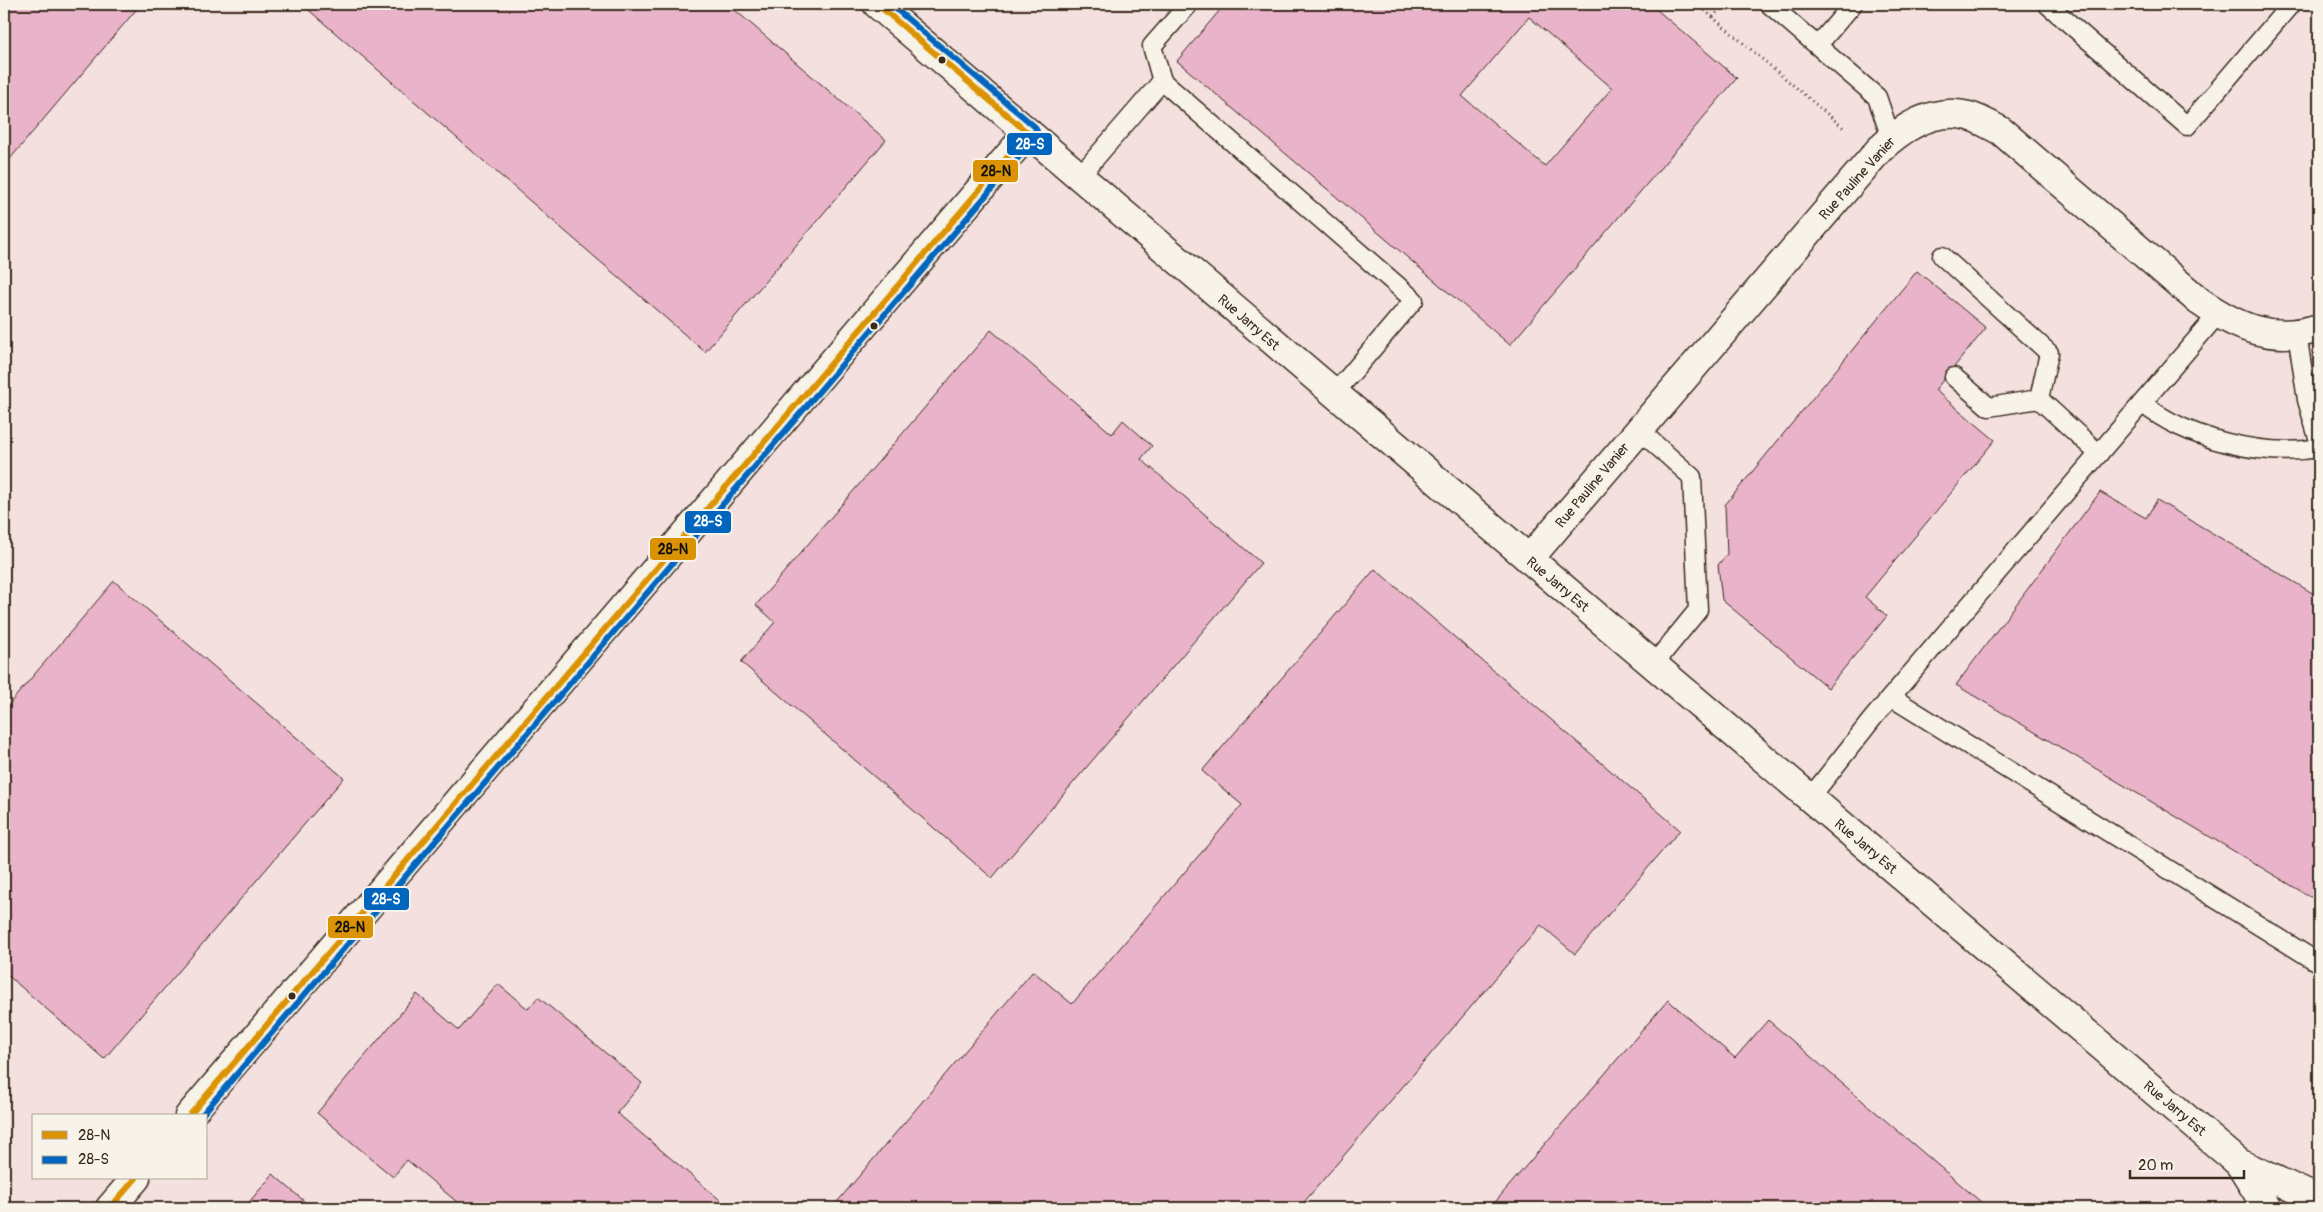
<svg xmlns="http://www.w3.org/2000/svg" width="2323" height="1212" viewBox="0 0 2323 1212" font-family="Pangolin,sans-serif">
  <style>
    .built { fill: #f3e0df; fill-rule: evenodd }
    .building { fill: #e9b3ca; stroke: #3b2a1e; fill-rule: evenodd }
    .lines { fill: none; stroke-linecap: round; stroke-linejoin: round }
    .service-casing { stroke: #3b2a1e; stroke-width: 21 }
    .minor-casing { stroke: #3b2a1e; stroke-width: 31 }
    .tertiary-casing { stroke: #3b2a1e; stroke-width: 31 }
    .path { stroke: #3b2a1e; stroke-width: 3; stroke-dasharray: 1 4; stroke-linecap: butt }
    .service { stroke: #f7f3e8; stroke-width: 18 }
    .minor { stroke: #f7f3e8; stroke-width: 28 }
    .tertiary { stroke: #f7f3e8; stroke-width: 28 }
    .bus-1-casing { stroke: #f7f3e8; stroke-width: 10 }
    .bus-2-casing { stroke: #f7f3e8; stroke-width: 10 }
    .bus-1 { stroke: #db9304; stroke-width: 6 }
    .bus-2 { stroke: #0065bd; stroke-width: 6 }
    .bus-dot { fill: #3b2a1e; stroke: #f7f3e8; stroke-width: 2 }
    .labels { text-anchor: middle; stroke-width: 4.5; stroke-linejoin: round; paint-order: stroke }
    .street-label { font-size: 14px; fill: #3b2a1e; stroke: #f7f3e8 }
    .line-badge { stroke: #f7f3e8; stroke-width: 2 }
    .badge-label { font-size: 14px; text-anchor: middle; font-weight: bold; fill: #fff }
    .pale-badge-label { font-size: 14px; text-anchor: middle; font-weight: bold; fill: #111 }
  </style>
  <rect width="100%" height="100%" fill="#f7f3e8"/>
  <filter id="ink" filterUnits="userSpaceOnUse"><feTurbulence type="fractalNoise" baseFrequency=".02" numOctaves="2"/><feDisplacementMap in="SourceGraphic" scale="10" xChannelSelector="R" yChannelSelector="G"/><feConvolveMatrix kernelMatrix="1 2 1 2 8 2 1 2 1" color-interpolation-filters="sRGB"/></filter>
  <g filter="url(#ink)">
    <!-- built -->
    <path class="built" d="M4 4H2319V1208H4ZM34 1116H206V1178H34Z"/>
    <!-- building -->
    <g class="building">
      <polygon points="4,4 141,4 4,166"/>
      <polygon points="306,4 728,4 886,140 705,352 304,6"/>
      <path d="M1225 4H1650L1737 78 1510 345 1177 61ZM1529 17 1612 88 1545 166 1462 96Z"/>
      <polygon points="1917,271 1986,328 1935,390 1995,440 1865,597 1887,616 1828,688 1722,600 1718,565 1727,554 1725,505"/>
      <polygon points="991,330 1112,434 1123,420 1152,446 1141,459 1261,563 992,878 741,662 775,622 756,605"/>
      <polygon points="2100,492 2146,518 2157,500 2319,597 2319,902 1956,685"/>
      <polygon points="1375,569 1680,830 1575,954 1541,925 1299,1208 832,1208 1033,971 1072,1004 1242,805 1202,771"/>
      <polygon points="114,581 344,778 104,1059 4,972 4,710"/>
      <polygon points="498,984 528,1009 538,997 642,1083 617,1113 725,1204 721,1208 464,1208 407,1160 393,1177 317,1113 417,994 459,1030"/>
      <polygon points="1668,1000 1735,1058 1768,1020 1988,1208 1490,1208"/>
      <polygon points="273,1174 312,1208 244,1208"/>
    </g>
    <g class="lines">
      <defs>
        <g id="service">
          <polyline points="1769,4 1877,97 1891,138"/>
          <polyline points="2047,4 2187,126 2291,4"/>
          <polyline points="1818,45 1853,4"/>
          <polyline points="1162,81 1152,46 1189,4"/>
          <polyline points="1079,177 1162,81 1414,300 1334,394"/>
          <polyline points="1942,256 2049,353 2039,399 2099,454"/>
          <polyline points="2297,333 2307,400 2319,441"/>
          <polyline points="1954,377 1989,407 2039,399"/>
          <path d="M2142 403C2186 439 2264 458 2319 448"/>
          <polyline points="1639,430 1692,477 1698,610 1653,665"/>
          <polyline points="1891,697 2319,963"/>
          <polyline points="1810,798 1873,718 2218,314"/>
        </g>
        <g id="minor">
          <path d="M1529 559 1879 150C1903 127 1934 107 1969 116 1980 119 1991 126 2001 131L2199 301C2238 328 2272 343 2319 328"/>
          <polyline points="189,1116 1028,133"/>
          <polyline points="110,1208 136,1178"/>
        </g>
        <g id="tertiary">
          <polyline points="877,4 2239,1163 2319,1200"/>
          <polyline points="2239,1163 2267,1208"/>
        </g>
      </defs>
      <!-- service casing -->
      <use href="#service" class="service-casing"/>
      <!-- minor casing -->
      <use href="#minor" class="minor-casing"/>
      <!-- tertiary casing -->
      <use href="#tertiary" class="tertiary-casing"/>
      <!-- path -->
      <g class="path">
        <polyline points="1697,4 1845,129"/>
        <polyline points="1713,17 1724,4"/>
      </g>
      <!-- service -->
      <use href="#service" class="service"/>
      <!-- minor -->
      <use href="#minor" class="minor"/>
      <!-- tertiary -->
      <use href="#tertiary" class="tertiary"/>
      <defs>
        <g id="bus-1">
          <polyline points="189,1116 1028,133 877,4"/>
          <polyline points="110,1208 136,1178"/>
        </g>
        <polyline id="bus-2" points="201,1116 1036,137 1037,131 1034,126 890,4"/>
      </defs>
      <!-- bus-1 casing -->
      <use href="#bus-1" class="bus-1-casing"/>
      <!-- bus-2 casing -->
      <use href="#bus-2" class="bus-2-casing"/>
      <!-- bus-1 -->
      <use href="#bus-1" class="bus-1"/>
      <!-- bus-2 -->
      <use href="#bus-2" class="bus-2"/>
    </g>
  </g>
  <!-- markers -->
  <g class="bus-dot">
    <circle cx="942" cy="60" r="4.5"/>
    <circle cx="874" cy="326" r="4.5"/>
    <circle cx="292" cy="996" r="4.5"/>
  </g>
  <g class="labels">
    <!-- street labels -->
    <g class="street-label">
      <text transform="translate(1857 178) rotate(-48)" y="5">Rue Pauline Vanier</text>
      <text transform="translate(1249 322) rotate(41)" y="5">Rue Jarry Est</text>
      <text transform="translate(1592 485) rotate(-50)" y="5">Rue Pauline Vanier</text>
      <text transform="translate(1558 584) rotate(40)" y="5">Rue Jarry Est</text>
      <text transform="translate(1866 846) rotate(40)" y="5">Rue Jarry Est</text>
      <text transform="translate(2175 1108) rotate(40)" y="5">Rue Jarry Est</text>
    </g>
  </g>
  <g class="line-badge">
    <rect x="1006" y="132" width="47" height="24" rx="5" fill="#0065bd"/>
    <rect x="972" y="159" width="47" height="24" rx="5" fill="#db9304"/>
    <rect x="684" y="510" width="48" height="24" rx="5" fill="#0065bd"/>
    <rect x="649" y="537" width="48" height="24" rx="5" fill="#db9304"/>
    <rect x="363" y="887" width="47" height="24" rx="5" fill="#0065bd"/>
    <rect x="327" y="915" width="47" height="24" rx="5" fill="#db9304"/>
  </g>
  <g class="badge-label">
    <text x="1030" y="149">28-S</text>
    <text x="708" y="526">28-S</text>
    <text x="386" y="904">28-S</text>
  </g>
  <g class="pale-badge-label">
    <text x="996" y="176">28-N</text>
    <text x="673" y="554">28-N</text>
    <text x="350" y="932">28-N</text>
  </g>
  <!-- margin -->
  <rect width="2323" height="1212" fill="none" stroke="#f7f3e8" stroke-width="20"/>
  <rect x="10" y="10" width="2303" height="1192" fill="none" stroke="#3b2a1e" stroke-width="2" filter="url(#ink)"/>
  <!-- legend -->
  <rect x="32" y="1114" width="175" height="65" fill="#f7f3e8" stroke="#aca397"/>
  <rect x="42" y="1131" width="25" height="8" fill="#db9304" stroke="#aca397"/>
  <text x="78" y="1140" font-size="15" fill="#3b2a1e">28-N</text>
  <rect x="42" y="1156" width="25" height="8" fill="#0065bd" stroke="#aca397"/>
  <text x="78" y="1164" font-size="15" fill="#3b2a1e">28-S</text>
  <!-- scale -->
  <path d="M2130 1170v8h114v-8" fill="none" stroke="#3b2a1e" stroke-width="2.5"/>
  <text x="2138" y="1170" font-size="15" fill="#3b2a1e" stroke="#f7f3e8" stroke-width="4" paint-order="stroke">20 m</text>
</svg>
